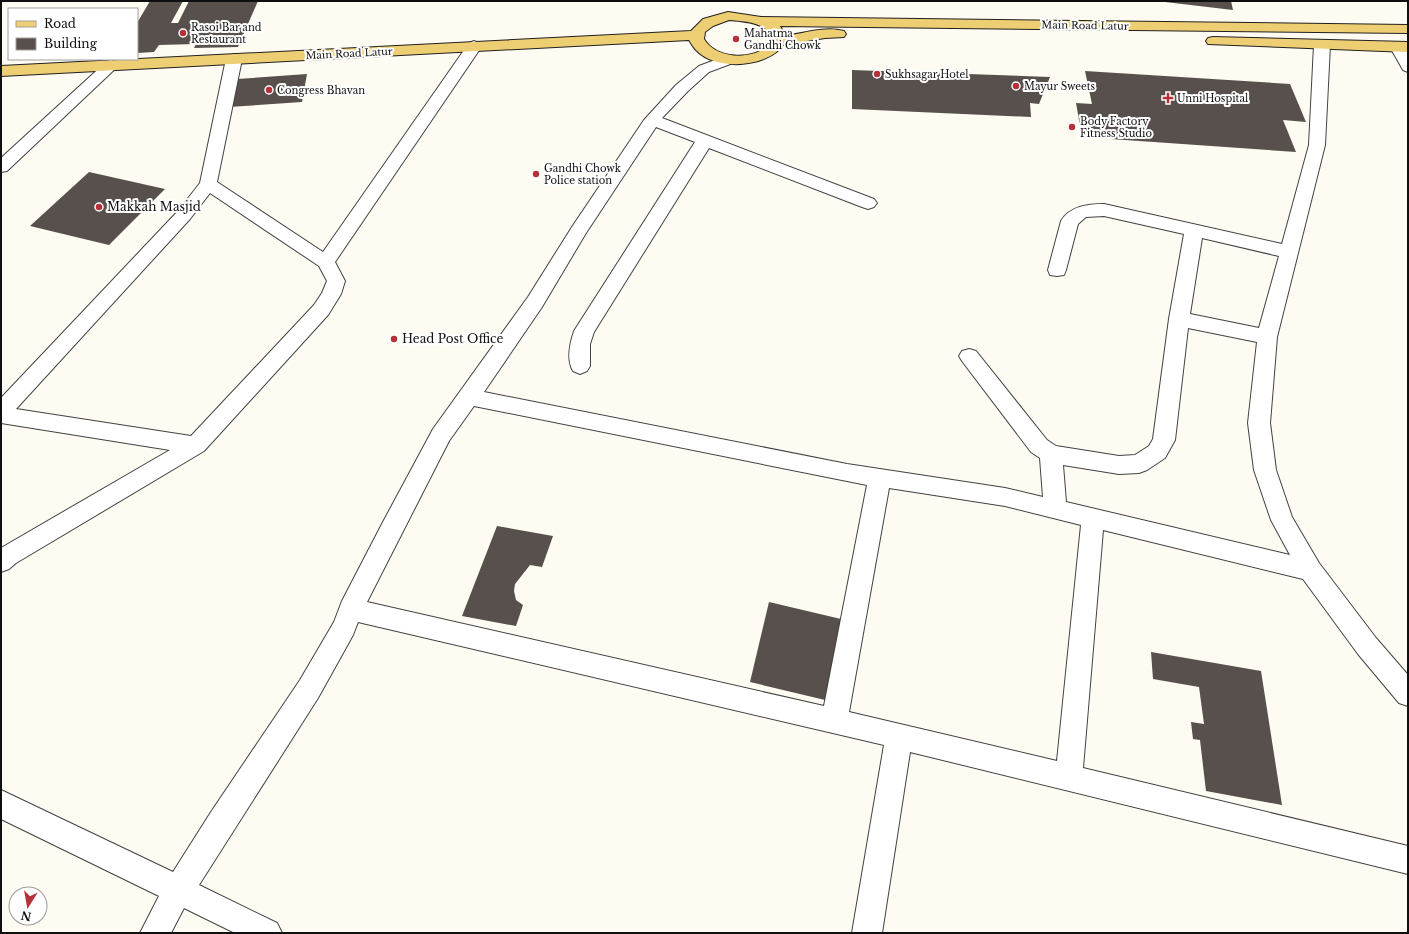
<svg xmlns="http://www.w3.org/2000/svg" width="1409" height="934" viewBox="0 0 1409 934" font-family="'Libre Baskerville',serif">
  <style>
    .building { fill: #57504c }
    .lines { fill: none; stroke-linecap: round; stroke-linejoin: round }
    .minor-casing { stroke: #424242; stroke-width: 2 }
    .major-casing { stroke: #202020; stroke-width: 2 }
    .minor { fill: #fff; fill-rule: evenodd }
    .major { fill: #eece72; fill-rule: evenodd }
    .poi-dot { fill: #b53139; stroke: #fff; stroke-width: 1.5 }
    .labels { text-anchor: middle; stroke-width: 4; stroke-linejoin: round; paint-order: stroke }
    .far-street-label { font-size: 10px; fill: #0f0f0f; stroke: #fff }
    .far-poi-label { font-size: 10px; fill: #0f0f0f; stroke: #fff; text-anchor: start }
    .poi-label { font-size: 12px; fill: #0f0f0f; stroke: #fff; text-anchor: start }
  </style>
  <rect width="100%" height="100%" fill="#fefbf2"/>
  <!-- building -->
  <g class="building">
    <polygon points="150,1 183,1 171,23 178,23 189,1 258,1 238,47 194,48 196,44 159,45 154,52 137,53 137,23"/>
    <polygon points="1165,1 1231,1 1233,10 1165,2"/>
    <polygon points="852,70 1050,77 1039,104 1030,103 1031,117 852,109"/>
    <polygon points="1085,71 1290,84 1306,122 1283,120 1296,152 1082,137 1076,103 1092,104"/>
    <polygon points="307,74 302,102 229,107 237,79"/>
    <polygon points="89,172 165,189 109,245 30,226"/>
    <polygon points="497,526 553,536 542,567 530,565 515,584 514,591 516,600 523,605 516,626 462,616"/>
    <polygon points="769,602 841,619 825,700 750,682"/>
    <polygon points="1151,652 1261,671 1282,805 1206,791 1200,740 1193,739 1191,722 1204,724 1199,687 1153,679"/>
  </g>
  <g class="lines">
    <defs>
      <g id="minor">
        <path d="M1322 40 1327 42 1330 45 1325 145 1277 337 1270 423 1276 470 1292 517 1319 563 1376 638 1408 675V706L1399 703 1358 654 1303 579 1103 530 1083 768 1408 846V874L910 752 882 933H852L884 745 358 622 353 635 318 698 199 885 277 923 282 933H235L184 908 171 933H140L159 896 1 819V790L173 872 211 812 300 680 334 622 342 601 383 522 433 429 528 297 572 227 644 120 676 85 699 66 723 57 728 55 733 57 736 60 733 63 709 72 688 91 662 118 874 199 877 203 874 207 868 209 862 207 709 148 594 332 590 344V366L587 371 580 374 573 371C566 359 570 343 574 331L695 142 656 127 586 233 542 307 484 392 847 464 1005 488 1043 497 1040 458 1031 452 962 361 959 356 962 351 969 349 976 351 1047 440 1056 446 1119 456 1135 455 1149 446 1153 439 1169 319 1184 234 1104 216 1086 217 1078 224 1066 270 1064 275 1057 276 1050 275 1048 270 1061 221C1070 206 1088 204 1104 204L1282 244 1309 145 1314 45 1317 42ZM1202 238 1279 256 1259 328 1190 314ZM1188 328 1257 342 1248 423 1254 470 1271 520 1290 555 1066 502 1063 465 1119 474 1139 473 1147 470 1165 458 1175 440ZM474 406 867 485 824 706 367 602 449 441ZM889 488 1005 506 1081 525 1057 761 849 712Z"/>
        <path d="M474 41 479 43 482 46 335 262 345 281 341 294 328 315 204 451 16 563 9 569 1 572V548L170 450 1 423V398L178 211 200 183 226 59 229 56 234 54 239 56 242 59 217 182 323 252 469 43ZM210 193 319 266 327 281 322 293 314 305 191 436 16 409 190 219Z"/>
        <polygon points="1398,42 1403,44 1408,52 1408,72 1403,70 1390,47 1393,44"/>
        <polygon points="111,60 116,62 119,65 116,68 7,171 1,172 1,158 106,62"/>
      </g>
      <g id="major">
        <path d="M728 12 761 17 1408 25V33L780 26 786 36C804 33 826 26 844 31L846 34 844 37 825 38 783 45C767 68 715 71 696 50 693 47 691 43 689 40L1 76V66L691 31 703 19ZM729 20C742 21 765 22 771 36L769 45C752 61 716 59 704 39L705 32 713 26Z"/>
        <polygon points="1213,37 1408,42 1408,52 1208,44 1206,41 1208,38"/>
      </g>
    </defs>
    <!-- minor casing -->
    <use href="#minor" class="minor-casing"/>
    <!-- major casing -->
    <use href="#major" class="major-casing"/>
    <!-- minor -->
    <use href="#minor" class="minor"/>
    <!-- major -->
    <use href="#major" class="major"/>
  </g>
  <!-- markers -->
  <g class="poi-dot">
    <circle cx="183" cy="33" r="4"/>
    <circle cx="736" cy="39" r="4"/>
    <circle cx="877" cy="74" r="4"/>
    <circle cx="1016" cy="86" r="4"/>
    <circle cx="269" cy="90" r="4"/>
    <path d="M1166 92h4v4h4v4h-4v4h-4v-4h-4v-4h4z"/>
    <circle cx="1072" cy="127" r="4"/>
    <circle cx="536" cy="174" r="4"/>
    <circle cx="99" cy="207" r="4"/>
    <circle cx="394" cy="339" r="4"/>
  </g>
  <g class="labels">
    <!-- far-street labels -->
    <g class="far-street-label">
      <text transform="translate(1085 25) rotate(1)" y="4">Main Road Latur</text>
      <text transform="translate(349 53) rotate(-3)" y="4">Main Road Latur</text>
    </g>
    <!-- far-poi labels -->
    <g class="far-poi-label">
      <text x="191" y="31">Rasoi Bar and<tspan x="191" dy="12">Restaurant</tspan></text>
      <text x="744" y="37">Mahatma<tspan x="744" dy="12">Gandhi Chowk</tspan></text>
      <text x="885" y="78">Sukhsagar Hotel</text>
      <text x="1024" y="90">Mayur Sweets</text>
      <text x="277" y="94">Congress Bhavan</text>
      <text x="1177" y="102">Unni Hospital</text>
      <text x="1080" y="125">Body Factory<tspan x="1080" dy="12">Fitness Studio</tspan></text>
      <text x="544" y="172">Gandhi Chowk<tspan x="544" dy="12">Police station</tspan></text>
    </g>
    <!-- poi labels -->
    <g class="poi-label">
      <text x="107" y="211">Makkah Masjid</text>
      <text x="402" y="343">Head Post Office</text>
    </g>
  </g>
  <!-- border -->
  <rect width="1409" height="934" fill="none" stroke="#0f0f0f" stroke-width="4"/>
  <!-- legend -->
  <rect x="8" y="8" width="130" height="52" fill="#ffffff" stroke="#9f9f9f"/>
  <rect x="16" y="21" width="20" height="6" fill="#eece72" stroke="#9f9f9f"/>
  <text x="44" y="28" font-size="12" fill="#0f0f0f">Road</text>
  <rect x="16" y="38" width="20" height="12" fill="#57504c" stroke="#9f9f9f"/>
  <text x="44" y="48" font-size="12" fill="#0f0f0f">Building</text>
  <!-- north arrow -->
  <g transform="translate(28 906) rotate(191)"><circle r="19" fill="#ffffff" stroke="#9f9f9f"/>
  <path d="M0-3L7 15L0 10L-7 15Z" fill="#b53139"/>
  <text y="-6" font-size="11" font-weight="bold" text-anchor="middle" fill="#0f0f0f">N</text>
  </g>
</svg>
